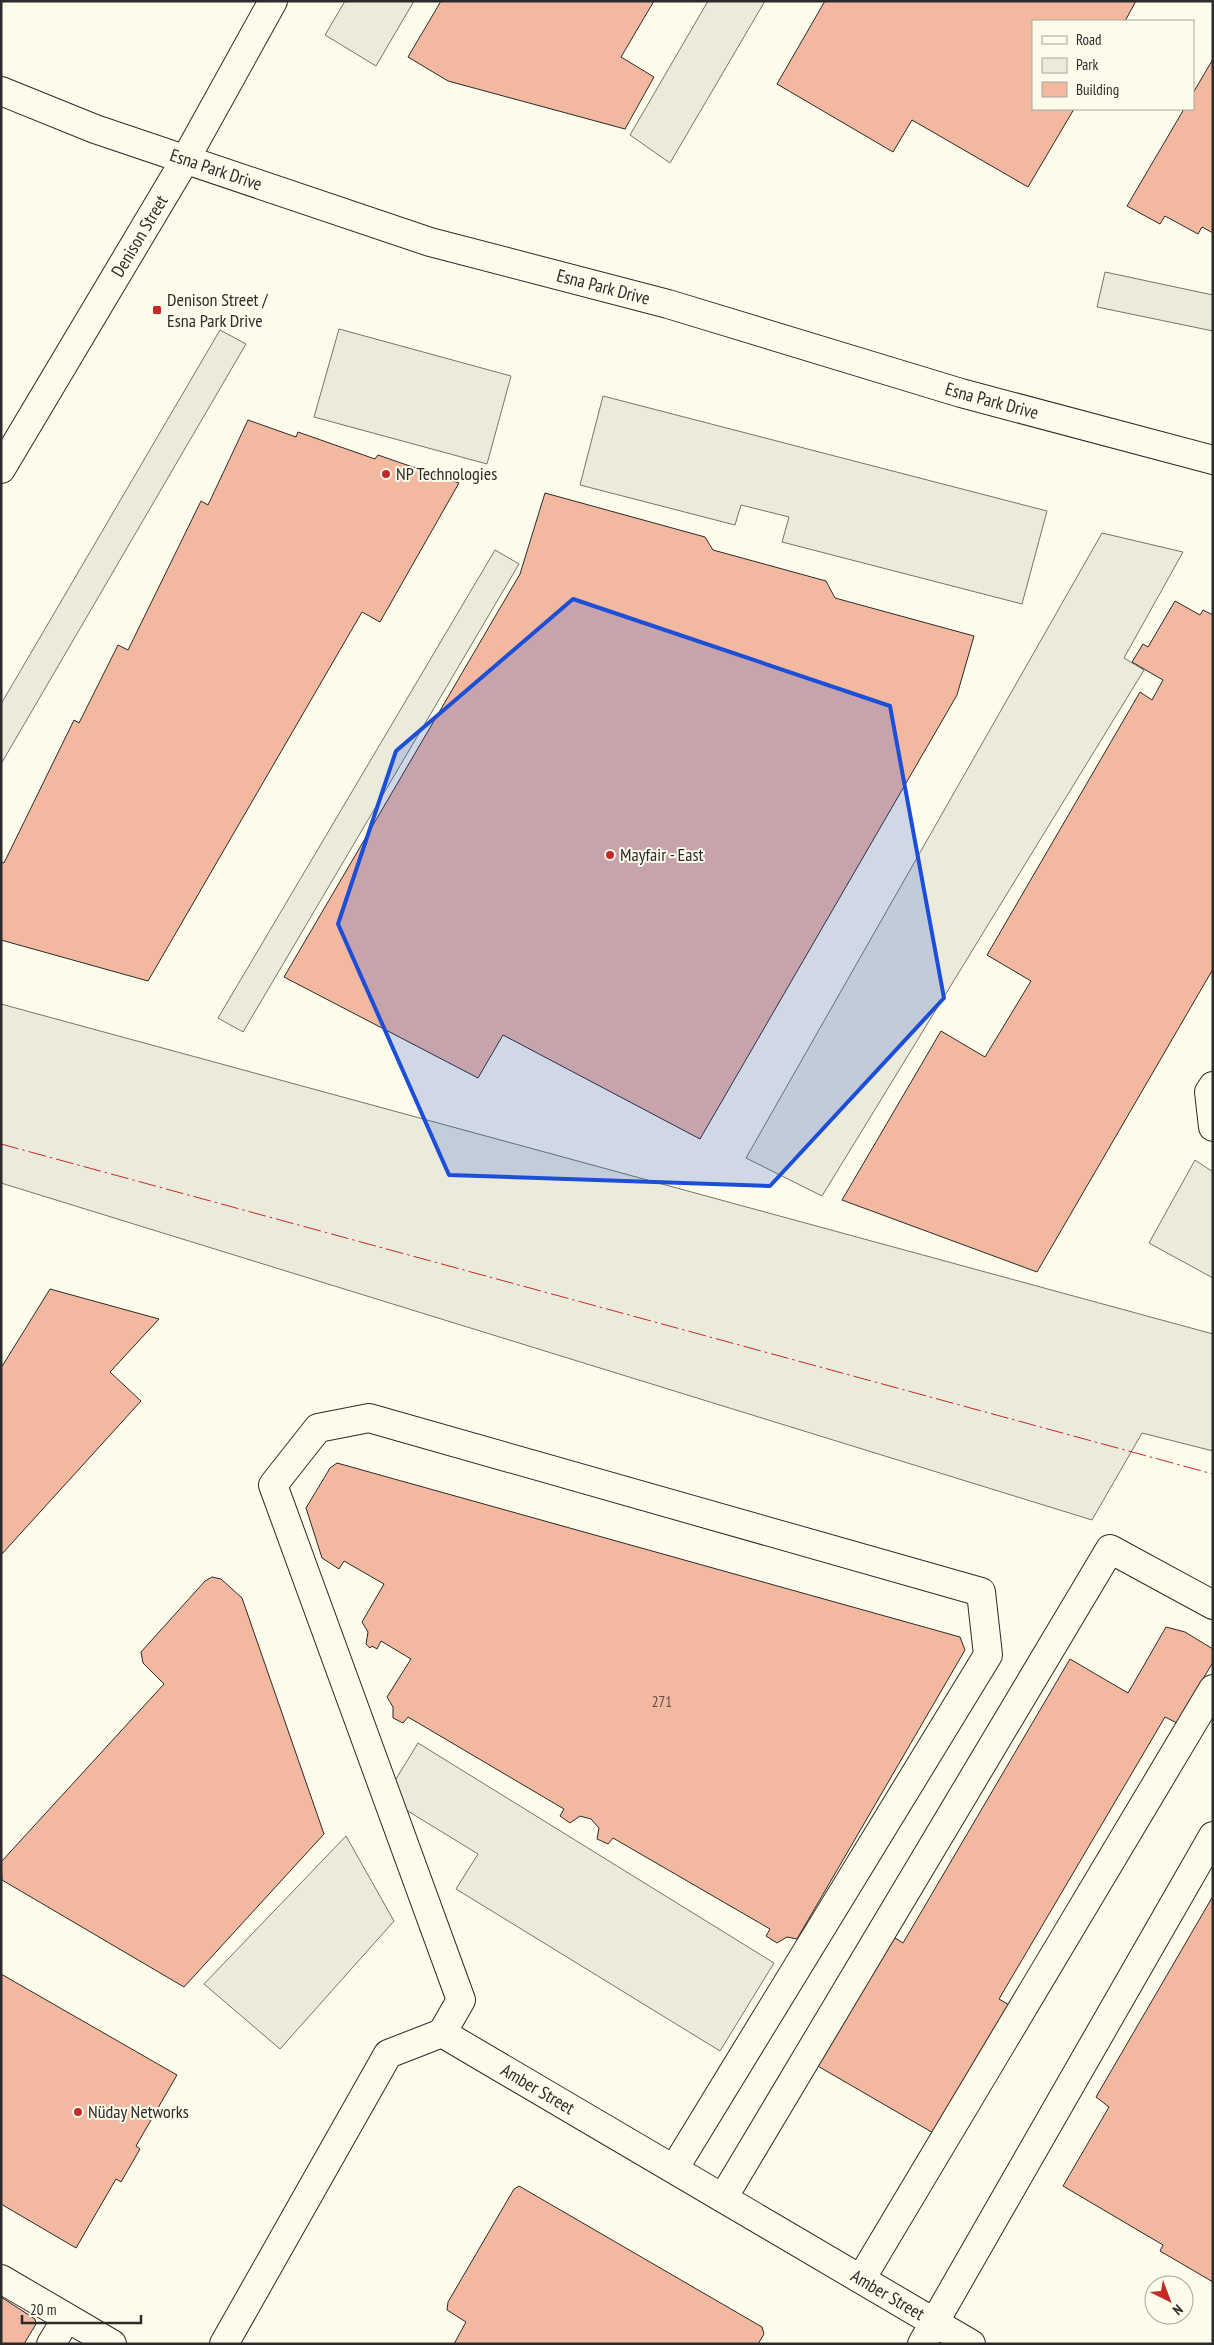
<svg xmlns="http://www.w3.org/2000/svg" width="1214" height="2345" viewBox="0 0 1214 2345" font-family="'PT Sans Narrow',sans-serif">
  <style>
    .green { fill: #ecebdb; stroke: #74746e }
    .parking { fill: #eceadb; stroke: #74746e }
    .building { fill: #f2b8a0; stroke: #2b2b2b }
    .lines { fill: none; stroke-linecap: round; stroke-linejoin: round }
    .minor-casing { stroke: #2b2b2b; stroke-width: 30 }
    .minor { stroke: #fdfbea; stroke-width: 28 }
    .power { stroke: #c62828; stroke-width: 1; stroke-dasharray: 18 4 2.5 4; stroke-linecap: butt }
    .marked { fill: #1d4ed8; fill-opacity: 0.2; stroke: #1d4ed8; stroke-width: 4; stroke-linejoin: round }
    .poi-dot { fill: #c62828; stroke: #fdfbea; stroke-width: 2 }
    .labels { text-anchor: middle; stroke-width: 4; stroke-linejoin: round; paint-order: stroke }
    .number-label { font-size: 15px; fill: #5d4e48 }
    .street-label { font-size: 18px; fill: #2b2b2b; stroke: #fdfbea }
    .poi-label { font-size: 18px; fill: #2b2b2b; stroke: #fdfbea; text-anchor: start }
  </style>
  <rect width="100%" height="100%" fill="#fdfbea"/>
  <!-- green -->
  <polygon class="green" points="1,1004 1213,1334 1213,1451 1142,1433 1092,1520 1,1183"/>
  <!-- parking -->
  <g class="parking">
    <polygon points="345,1 414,1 376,66 325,35"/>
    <polygon points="708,1 765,1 670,163 630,135"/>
    <polygon points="1105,272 1213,295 1213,331 1097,307"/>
    <polygon points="339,329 511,376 487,464 314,417"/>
    <polygon points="220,330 246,344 1,764 1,704"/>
    <polygon points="603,396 1047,511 1022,604 782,542 789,517 741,505 735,525 580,485"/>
    <polygon points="1102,533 1183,552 1124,658 1144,670 822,1196 746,1158"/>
    <polygon points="495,550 519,564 243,1032 218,1018"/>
    <polygon points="1195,1160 1213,1172 1213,1278 1149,1243"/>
    <polygon points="418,1743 774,1963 720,2051 456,1889 478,1854 385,1797"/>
    <polygon points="346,1836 394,1921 280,2049 204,1984"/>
  </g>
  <!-- building -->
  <g class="building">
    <polygon points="441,1 654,1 621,57 654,77 625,129 448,81 408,57"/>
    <polygon points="825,1 1136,1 1125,21 1033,21 1033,109 1074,109 1028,187 912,120 893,152 777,84"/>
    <polygon points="1213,59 1213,233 1202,227 1198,234 1165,216 1160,224 1127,206 1184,109 1193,109 1193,93"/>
    <polygon points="248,420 296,437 298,432 375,459 378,455 459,483 380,622 362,612 148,981 1,940 1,862 4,863 74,720 79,723 118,645 128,650 201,501 208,505"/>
    <polygon points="545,493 705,537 713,550 826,581 835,598 974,636 957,695 700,1139 503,1035 478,1078 284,977 520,574"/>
    <polygon points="1175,601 1200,615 1203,610 1213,615 1213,969 1037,1272 842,1200 941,1031 985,1057 1031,981 987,955 1140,692 1152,700 1163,680 1132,662 1143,644 1148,647"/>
    <polygon points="50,1289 159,1319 110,1372 141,1401 1,1555 1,1368"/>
    <polygon points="337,1463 960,1637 965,1650 797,1939 787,1937 777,1943 766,1936 770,1929 613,1838 608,1844 597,1839 599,1828 591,1819 580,1816 570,1823 560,1816 564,1809 408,1717 403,1723 393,1718 393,1707 387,1697 411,1659 381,1641 377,1649 372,1646 370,1648 366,1644 368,1632 362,1622 384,1584 344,1561 339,1569 322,1558 307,1511 306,1508 330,1468"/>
    <polygon points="212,1577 221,1579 242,1598 324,1834 184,1987 2,1880 1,1862 164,1684 143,1663 141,1652 205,1581"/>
    <polygon points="1166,1627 1185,1632 1213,1649 1213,1662 1177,1723 1165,1717 999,1999 1011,2006 935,2134 816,2065 892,1936 903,1943 1070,1659 1128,1693"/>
    <polygon points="1213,1896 1213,2282 1160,2251 1163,2245 1063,2186 1109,2107 1096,2097"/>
    <polygon points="1,1974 177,2075 136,2146 140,2149 121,2182 116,2179 76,2248 1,2204"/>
    <polygon points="519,2186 762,2327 764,2334 758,2344 454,2344 466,2322 447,2310 448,2302 514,2189"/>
    <polygon points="1,2297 35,2319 36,2324 24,2344 1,2344"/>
  </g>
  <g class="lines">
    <defs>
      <g id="minor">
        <path id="s1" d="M1 91 95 129 430 242 668 304 961 393 1213 460"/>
        <path id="s2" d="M1 469 185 160 273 1"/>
        <polyline points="1213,1086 1209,1092 1213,1127"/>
        <polyline points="442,2033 461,2000 273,1485 318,1428 369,1418 981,1592 988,1655 674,2169"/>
        <polyline points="723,2198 1110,1549 1213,1605"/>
        <polyline points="1,2279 112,2344"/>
        <polyline points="861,2279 1213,1689"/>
        <polyline points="51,2344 67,2318"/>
        <path id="s3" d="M224 2344 388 2054 442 2033 971 2344"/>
        <polyline points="922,2344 1213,1836"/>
      </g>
    </defs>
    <!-- minor casing -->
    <use href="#minor" class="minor-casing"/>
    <!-- minor -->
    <use href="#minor" class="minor"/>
    <!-- power -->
    <polyline class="power" points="1,1144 1213,1474"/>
  </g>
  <!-- marked area -->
  <path class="marked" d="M573 599 890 706 944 998 770 1186 449 1175 338 924 396 751Z"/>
  <!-- markers -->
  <g class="poi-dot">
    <rect x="152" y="305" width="10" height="10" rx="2.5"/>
    <circle cx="386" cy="474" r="5"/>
    <circle cx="610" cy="855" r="5"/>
    <circle cx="78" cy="2112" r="5"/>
  </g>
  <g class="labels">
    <!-- number labels -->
    <g class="number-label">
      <text x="662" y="1707">271</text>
    </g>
    <!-- street labels -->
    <g class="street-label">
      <text dy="6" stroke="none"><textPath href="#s1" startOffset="229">Esna Park Drive</textPath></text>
      <text dy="6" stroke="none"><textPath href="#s2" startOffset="271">Denison Street</textPath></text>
      <text dy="6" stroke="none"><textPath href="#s1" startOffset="634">Esna Park Drive</textPath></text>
      <text dy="6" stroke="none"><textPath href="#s1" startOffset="1039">Esna Park Drive</textPath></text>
      <text dy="6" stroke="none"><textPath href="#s3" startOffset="502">Amber Street</textPath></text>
      <text dy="6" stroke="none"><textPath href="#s3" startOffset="908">Amber Street</textPath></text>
    </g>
    <!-- poi labels -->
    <g class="poi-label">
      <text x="167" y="306">Denison Street /<tspan x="167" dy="21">Esna Park Drive</tspan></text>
      <text x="396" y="480">NP Technologies</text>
      <text x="620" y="861">Mayfair - East</text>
      <text x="88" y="2118">Nüday Networks</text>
    </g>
  </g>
  <!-- border -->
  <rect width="1214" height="2345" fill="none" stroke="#2b2b2b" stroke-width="5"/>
  <!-- legend -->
  <rect x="1032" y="20" width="162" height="90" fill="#fdfbea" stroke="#a9a89e"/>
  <rect x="1042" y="36" width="25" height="8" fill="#fdfbea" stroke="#a9a89e"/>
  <text x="1076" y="45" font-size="15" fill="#2b2b2b">Road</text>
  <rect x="1042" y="58" width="25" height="15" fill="#ecebdb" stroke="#a9a89e"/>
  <text x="1076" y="70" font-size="15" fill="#2b2b2b">Park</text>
  <rect x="1042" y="82" width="25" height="15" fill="#f2b8a0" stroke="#a9a89e"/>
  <text x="1076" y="95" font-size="15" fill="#2b2b2b">Building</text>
  <!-- north arrow -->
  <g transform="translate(1169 2300) rotate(138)"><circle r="24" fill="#fdfbea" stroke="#a9a89e"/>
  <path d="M0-4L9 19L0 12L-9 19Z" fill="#c62828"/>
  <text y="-8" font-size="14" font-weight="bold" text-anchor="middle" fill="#2b2b2b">N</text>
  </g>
  <!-- scale -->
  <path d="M22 2315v8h119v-8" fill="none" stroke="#2b2b2b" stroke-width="2.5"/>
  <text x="30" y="2315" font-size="15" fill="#2b2b2b" stroke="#fdfbea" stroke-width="4" paint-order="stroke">20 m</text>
</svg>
